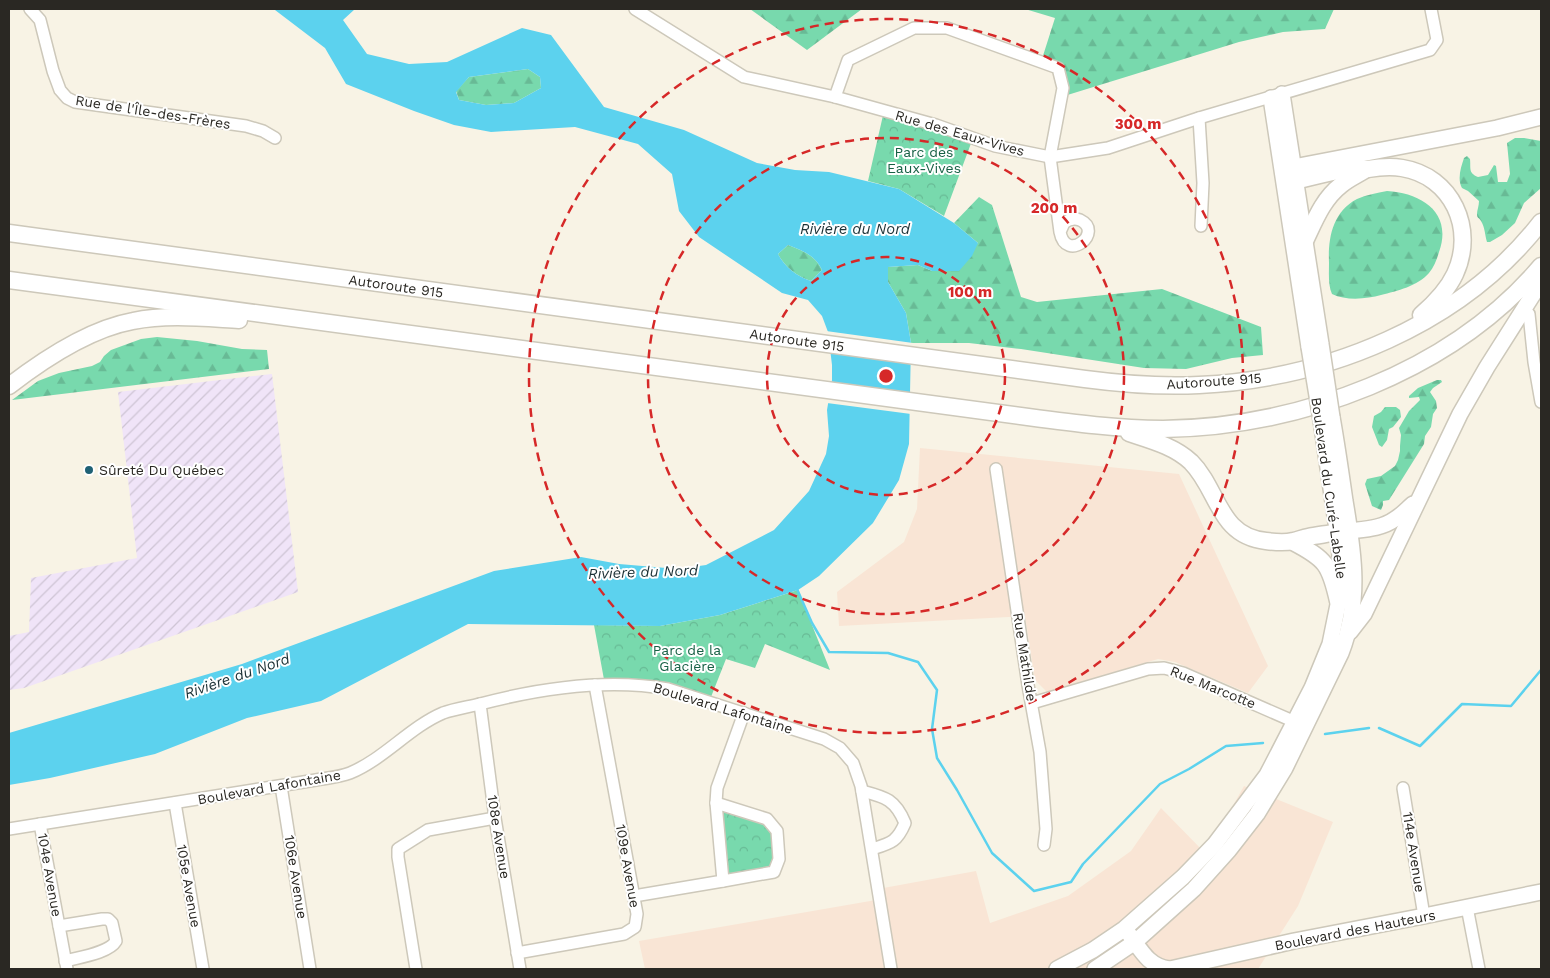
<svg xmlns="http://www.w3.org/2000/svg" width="1550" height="978" viewBox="0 0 1550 978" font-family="'Work Sans',sans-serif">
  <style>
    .commercial { fill: #f9e5d5 }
    .industrial { fill: url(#industrial-furrows) }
    .forest { fill: url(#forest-firs) }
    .park { fill: url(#park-crowns) }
    .water { fill: #5cd2ee; fill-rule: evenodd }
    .pier { fill: #f8f3e5 }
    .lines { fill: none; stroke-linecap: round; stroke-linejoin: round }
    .stream { stroke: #5cd2ee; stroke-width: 2.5 }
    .minor-casing { stroke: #cdc8ba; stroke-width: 14 }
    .major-casing { stroke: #cdc8ba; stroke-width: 18 }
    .highway-casing { stroke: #cdc8ba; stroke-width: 19 }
    .minor { stroke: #fff; stroke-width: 11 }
    .major { stroke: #fff; stroke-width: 15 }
    .highway { stroke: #fff; stroke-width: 16 }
    .major-bridge-casing { stroke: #cdc8ba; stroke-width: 18; stroke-linecap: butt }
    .major-bridge { stroke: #fff; stroke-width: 15 }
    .ring { fill: none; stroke: #d62828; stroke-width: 2.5; stroke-dasharray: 9 6 }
    .poi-dot { fill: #1f6175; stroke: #fff; stroke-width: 2 }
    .labels { text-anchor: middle; stroke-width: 4; stroke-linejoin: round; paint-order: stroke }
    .street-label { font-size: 14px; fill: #2a2823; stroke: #fff }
    .park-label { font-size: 14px; fill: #176145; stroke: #fff }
    .poi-label { font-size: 14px; fill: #2a2823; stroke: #fff; text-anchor: start }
    .water-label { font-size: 15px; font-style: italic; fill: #1b3035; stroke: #fff }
    .centre { fill: #d62828; stroke: #fff; stroke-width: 2.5 }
    .ring-label { font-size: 15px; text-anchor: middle; font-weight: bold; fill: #d62828; stroke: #fff; stroke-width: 4; stroke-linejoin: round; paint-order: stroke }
  </style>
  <defs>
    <pattern id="industrial-furrows" width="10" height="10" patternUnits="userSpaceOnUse" patternTransform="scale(1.25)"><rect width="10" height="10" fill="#f0e4f8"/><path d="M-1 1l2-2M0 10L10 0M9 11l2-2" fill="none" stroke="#cec4d4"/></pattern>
    <pattern id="forest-firs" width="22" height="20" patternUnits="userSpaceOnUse" patternTransform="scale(1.25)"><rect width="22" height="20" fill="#78d9ad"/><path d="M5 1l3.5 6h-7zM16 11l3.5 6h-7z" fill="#68ba95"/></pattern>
    <pattern id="park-crowns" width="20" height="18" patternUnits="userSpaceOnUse" patternTransform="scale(1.25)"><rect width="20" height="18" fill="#78d9ad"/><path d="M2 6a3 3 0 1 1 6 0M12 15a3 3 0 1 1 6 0" fill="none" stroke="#68ba95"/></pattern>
  </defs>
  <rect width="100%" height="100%" fill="#f8f3e5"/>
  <!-- commercial -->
  <g class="commercial">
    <polygon points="920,448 1179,474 1268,666 1248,693 1175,662 1158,659 1047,692 1035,680 1025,616 839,626 837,592 904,542 917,509"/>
    <polygon points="1244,786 1333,822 1298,906 1258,969 891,969 878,889 976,871 990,923 1068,896 1131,851 1161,808 1206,854"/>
    <polygon points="876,900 887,969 645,969 639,941"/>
  </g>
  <!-- industrial -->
  <polygon class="industrial" points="272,374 298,592 24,688 9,690 9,636 29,632 31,578 137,558 118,392"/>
  <!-- forest -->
  <g class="forest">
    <polygon points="750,9 862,9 807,50"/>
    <polygon points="1025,9 1334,9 1325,29 1283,32 1239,42 1061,97 1058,68 1041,62 1055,18"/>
    <polygon points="528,69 540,77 541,88 514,103 486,105 459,100 456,91 469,77"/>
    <path d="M1515 138H1524L1541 141V188L1524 203 1515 223 1502 235 1490 242H1487C1485 236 1485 227 1481 221 1479 217 1477 219 1477 214 1477 210 1479 206 1479 201L1468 191 1462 188C1457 179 1461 167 1464 158L1467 156 1470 159C1471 168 1468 173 1478 177L1488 175 1494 165 1496 166 1498 182H1507L1510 174 1507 143Z"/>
    <path d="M1387 191C1422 193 1453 213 1439 252 1437 259 1434 267 1429 273 1418 286 1397 291 1381 295 1367 299 1346 301 1332 294 1328 285 1329 274 1329 263 1328 239 1332 212 1357 199 1366 195 1377 193 1387 191Z"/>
    <polygon points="979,197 992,205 1021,297 1037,302 1162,289 1261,327 1263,355 1232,358 1186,369 1144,368 1021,349 969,343 911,343 906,313 888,282 888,267 918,265 932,271 978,243 954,223"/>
    <path d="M788 245C803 251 815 255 822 270L811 281C796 276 785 267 778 254Z"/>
    <polygon points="157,337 197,341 242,349 267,350 269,369 12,400 38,381 59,373 92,366 100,362 104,356 111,350 141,339"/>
    <polygon points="1437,380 1441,380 1442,382 1433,388 1430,392 1436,401 1437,408 1433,414 1431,427 1425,436 1424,444 1389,500 1383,501 1383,505 1381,510 1372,506 1365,484 1367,479 1381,476 1395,466 1398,460 1400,451 1400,446 1401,435 1399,428 1409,411 1420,400 1419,397 1409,398 1409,396 1418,388"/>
    <polygon points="1385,407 1396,407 1400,410 1401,417 1393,427 1389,429 1387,440 1382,447 1379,445 1372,427 1374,416 1381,412"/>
  </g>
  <!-- park -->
  <g class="park">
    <polygon points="884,111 973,138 944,216 899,189 868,181"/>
    <polygon points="798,590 830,670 765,644 755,668 726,659 709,702 668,689 605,685 594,625 660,626 720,615"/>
    <polygon points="716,803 767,819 777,831 774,872 723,881"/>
  </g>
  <!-- water -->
  <path class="water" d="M268 9H355L343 20 367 54 409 64 447 62 522 28 551 35 604 107 684 130 757 163 795 170 829 172 899 189 954 223 978 243 972 256 959 271H932L918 265 888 267V282L906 313 911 343 909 444 899 480 873 523 819 576 798 590 720 615 660 626 468 624 321 701 247 718 155 754 50 778 9 785V733L242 664 494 571 581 557 619 564 678 569 706 565 774 530 809 491 826 454 829 436 827 410 832 380V365L828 332 822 316 808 300 782 293 699 237 679 211 672 174 638 144 575 127 491 132 454 125 414 111 346 84 325 48 275 10ZM528 69 540 77 541 88 514 103 486 105 459 100 456 92 469 77ZM788 245C803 251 815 255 822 270L811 281C796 276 785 267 778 254Z"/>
  <!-- pier -->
  <g class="pier">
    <polygon points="826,331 913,343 913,362 827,341"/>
    <polygon points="829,384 912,408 911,414 827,403"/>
  </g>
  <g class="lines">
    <!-- stream -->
    <g class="stream">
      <polyline points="797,589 812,623 829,652 888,653 918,662 937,690 932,729 937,758 957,790 992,853 1034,891 1071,882 1083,864 1160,784 1189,769 1226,746 1263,743"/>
      <polyline points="1379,728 1420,746 1462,704 1511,706 1541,670"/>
      <polyline points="1325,734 1369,728"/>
    </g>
    <defs>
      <g id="minor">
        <polyline points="30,9 40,20 53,71 60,90 67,98 75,102 246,126 263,131 275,138"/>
        <polyline points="635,9 744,77 835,97 936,125 995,146 1050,157 1108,148 1199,118 1430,50 1437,40 1431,9"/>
        <path d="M835 97 848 60 914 28H947L1058 68 1063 88 1050 157 1060 232C1066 264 1105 232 1080 220 1074 218 1069 219 1064 223L1060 232"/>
        <polyline points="1199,118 1203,183 1201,226"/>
        <polyline points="1529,314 1534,362 1541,402"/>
        <polyline points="996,469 1028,685 1040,752 1046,829 1044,845"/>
        <polyline points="1032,703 1148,669 1164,668 1183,673 1302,725"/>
        <polyline points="480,704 495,818 520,969"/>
        <polyline points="281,786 310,969"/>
        <polyline points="1403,788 1424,916"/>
        <path d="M862 791C885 797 895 799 905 823 897 842 891 843 872 849"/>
        <polyline points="175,803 203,969"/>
        <polyline points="716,803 767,819 777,831 779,859 774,872 723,881"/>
        <polyline points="40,824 67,969"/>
        <path d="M9 829 316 780C327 778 340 777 350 773 384 759 410 727 443 713 454 709 468 707 480 704 541 688 606 678 668 689L824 739 840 748 853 763 861 786 891 969"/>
        <polyline points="634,896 723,881 716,803 717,788 744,713"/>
        <polyline points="1467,907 1479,969"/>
        <path d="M59 926 102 919H108L112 923 116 941C109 953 80 957 65 961"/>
        <polyline points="517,953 624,934 635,927 637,914 595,685"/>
        <polyline points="416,969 398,857 398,849 428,830 495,818"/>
      </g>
      <g id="major">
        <polyline points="1282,94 1321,344"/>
        <polyline points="1271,98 1309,347"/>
        <polyline points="1283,169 1497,128 1541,117"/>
        <path d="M1342 532C1360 529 1380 530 1395 519 1402 515 1407 509 1413 504"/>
        <polyline points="1350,632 1364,614 1460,414 1487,367 1541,282"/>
        <path d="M1129 934C1141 950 1148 966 1169 969"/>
        <polyline points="1057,969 1093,950 1124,929 1183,877 1215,844 1267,775 1312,688 1330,644 1342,585 1339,543 1321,420"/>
        <path d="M1095 969 1135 942 1194 889 1229 850 1257 814 1285 768 1341 653C1361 601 1354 554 1345 501 1341 473 1337 445 1332 417"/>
        <polyline points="1170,969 1294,941 1424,916 1541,892"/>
      </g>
      <g id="highway">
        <path d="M1285 183C1306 179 1327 172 1349 169 1355 169 1361 169 1368 169 1380 167 1390 166 1402 168 1452 176 1476 229 1455 274 1447 291 1435 303 1421 315"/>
        <path d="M9 233 1085 379C1123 384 1161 387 1199 385 1327 379 1461 325 1541 222"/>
        <path d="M1305 241C1315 220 1323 199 1341 185 1348 179 1357 175 1365 170"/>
        <path d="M9 280 1028 417C1073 423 1118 429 1163 429 1300 427 1451 372 1541 266"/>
        <path d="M9 386C44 359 89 329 133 321 167 314 204 318 239 320"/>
        <path d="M1129 433C1150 440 1174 446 1191 462 1219 490 1218 536 1266 541 1274 542 1285 543 1293 541 1298 540 1303 538 1308 537 1318 535 1328 534 1338 532"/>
        <path d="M1293 542C1326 559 1330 565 1338 601"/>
      </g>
    </defs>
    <!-- minor casing -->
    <use href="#minor" class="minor-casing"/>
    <!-- major casing -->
    <use href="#major" class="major-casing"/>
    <!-- highway casing -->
    <use href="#highway" class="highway-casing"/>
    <!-- minor -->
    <use href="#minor" class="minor"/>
    <!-- major -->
    <use href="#major" class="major"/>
    <!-- highway -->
    <use href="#highway" class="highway"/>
    <defs>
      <g id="major-bridge">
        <polyline points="1321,344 1332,417"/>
        <polyline points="1309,347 1321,420"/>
      </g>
    </defs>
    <!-- major-bridge casing -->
    <use href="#major-bridge" class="major-bridge-casing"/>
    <!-- major-bridge -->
    <use href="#major-bridge" class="major-bridge"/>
  </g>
  <!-- distance rings -->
  <g class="ring">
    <circle cx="886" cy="376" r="119"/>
    <circle cx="886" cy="376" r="238"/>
    <circle cx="886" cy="376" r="357"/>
  </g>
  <!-- markers -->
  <circle class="poi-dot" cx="89" cy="470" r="5"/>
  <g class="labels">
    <!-- street labels -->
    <g class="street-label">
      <text transform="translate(153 112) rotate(9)" y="5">Rue de l'Île-des-Frères</text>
      <text transform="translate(960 133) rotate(16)" y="5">Rue des Eaux-Vives</text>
      <text transform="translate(396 286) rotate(8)" y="5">Autoroute 915</text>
      <text transform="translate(797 340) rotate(8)" y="5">Autoroute 915</text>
      <text transform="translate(1214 381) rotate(-4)" y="5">Autoroute 915</text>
      <text transform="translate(1329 488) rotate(82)" y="5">Boulevard du Curé-Labelle</text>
      <text transform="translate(1025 657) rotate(81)" y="5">Rue Mathilde</text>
      <text transform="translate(1213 687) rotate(22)" y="5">Rue Marcotte</text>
      <text transform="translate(723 708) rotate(17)" y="5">Boulevard Lafontaine</text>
      <text transform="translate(269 787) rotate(-10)" y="5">Boulevard Lafontaine</text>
      <text transform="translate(499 837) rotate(81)" y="5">108e Avenue</text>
      <text transform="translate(1414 852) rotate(81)" y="5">114e Avenue</text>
      <text transform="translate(628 866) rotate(80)" y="5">109e Avenue</text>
      <text transform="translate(50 875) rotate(80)" y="5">104e Avenue</text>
      <text transform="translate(296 877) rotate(81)" y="5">106e Avenue</text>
      <text transform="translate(189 886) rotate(80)" y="5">105e Avenue</text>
      <text transform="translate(1355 930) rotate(-11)" y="5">Boulevard des Hauteurs</text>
    </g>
    <!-- park labels -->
    <g class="park-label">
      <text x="924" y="157">Parc des<tspan x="924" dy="16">Eaux-Vives</tspan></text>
      <text x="687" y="655">Parc de la<tspan x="687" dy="16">Glacière</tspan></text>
    </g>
    <!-- poi labels -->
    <g class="poi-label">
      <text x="99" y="475">Sûreté Du Québec</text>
    </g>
    <!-- water labels -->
    <g class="water-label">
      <text x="855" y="234">Rivière du Nord</text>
      <text transform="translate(643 572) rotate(-2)" y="5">Rivière du Nord</text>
      <text transform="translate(237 676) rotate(-19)" y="5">Rivière du Nord</text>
    </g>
  </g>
  <circle cx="886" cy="376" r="8" class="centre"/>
  <g class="ring-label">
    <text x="1138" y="129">300 m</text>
    <text x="1054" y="213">200 m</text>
    <text x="970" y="297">100 m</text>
  </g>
  <!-- border -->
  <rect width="1550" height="978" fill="none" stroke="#2a2823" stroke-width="20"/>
</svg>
